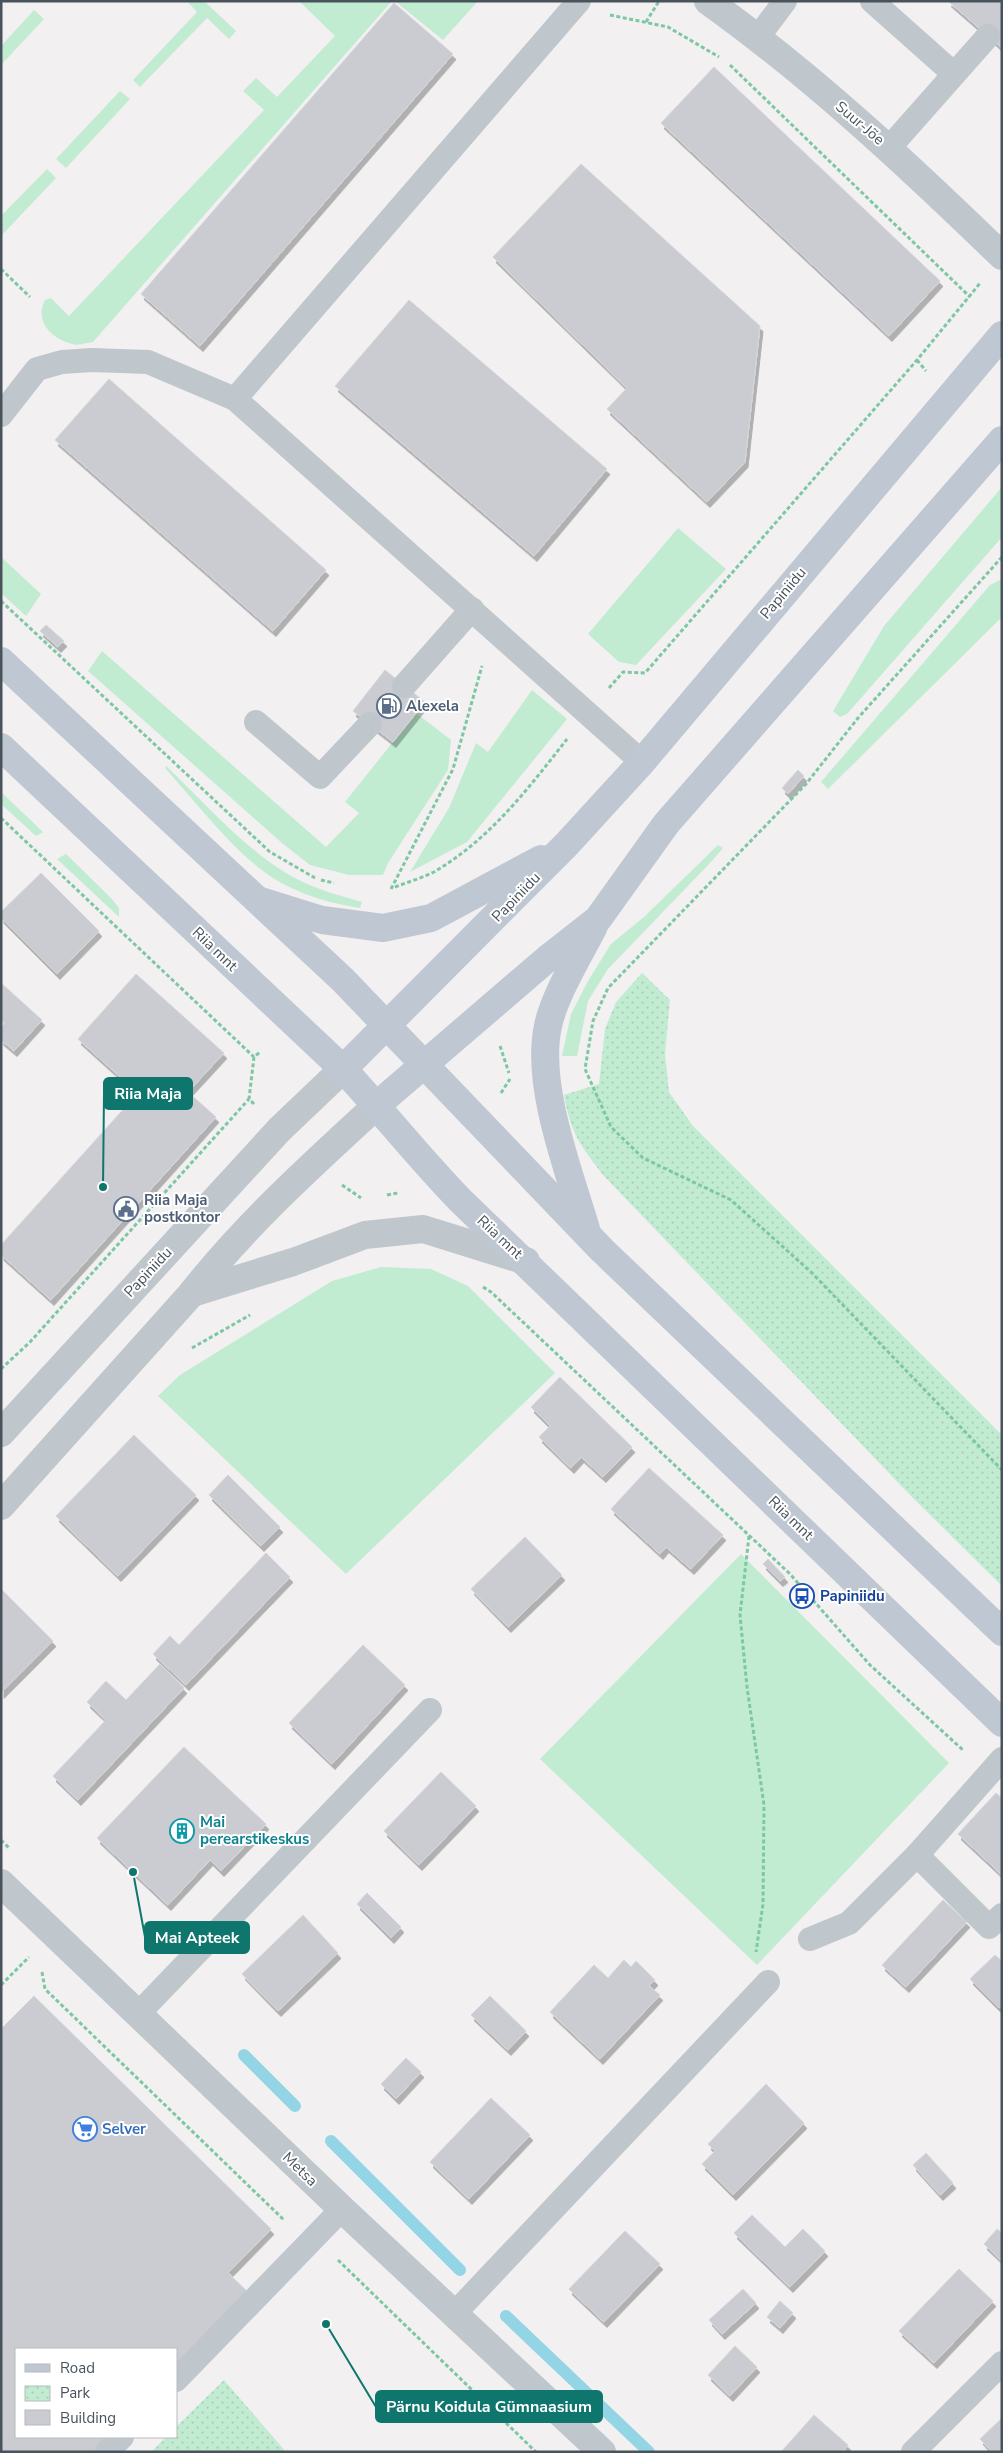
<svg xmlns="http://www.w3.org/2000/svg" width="1003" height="2453" viewBox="0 0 1003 2453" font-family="'Nunito Sans',sans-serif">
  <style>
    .grass { fill: #c2ecd2 }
    .park { fill: url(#park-dots) }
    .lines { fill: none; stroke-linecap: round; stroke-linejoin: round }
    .stream { stroke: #93d4e5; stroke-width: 12 }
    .building { fill: #caccd2; stroke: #d4d6db; filter: url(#shadow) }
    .path { stroke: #7dc7a3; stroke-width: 3; stroke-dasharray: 4 2.5; stroke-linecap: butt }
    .service { stroke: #bfc7cd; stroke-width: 24 }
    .minor { stroke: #bfc7cd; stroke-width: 28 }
    .tertiary { stroke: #bfc7cd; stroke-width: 28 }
    .secondary { stroke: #bfc8d2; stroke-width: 28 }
    .labels { text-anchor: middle; stroke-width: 4; stroke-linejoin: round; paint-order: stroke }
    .street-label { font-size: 15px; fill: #49535c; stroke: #fff }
    .service-label { font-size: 15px; font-weight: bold; fill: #4e5e75; stroke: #fff; text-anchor: start }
    .transit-label { font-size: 15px; font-weight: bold; fill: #164399; stroke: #fff; text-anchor: start }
    .culture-label { font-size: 15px; font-weight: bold; fill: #0d838f; stroke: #fff; text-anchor: start }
    .shop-label { font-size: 15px; font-weight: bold; fill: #366cbe; stroke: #fff; text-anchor: start }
    .leader { fill: none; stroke: #0f766e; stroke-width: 2 }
    .callout-dot { fill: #0f766e; stroke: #fff; stroke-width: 2 }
    .callout { fill: #0f766e; stroke: #0f766e; stroke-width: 2 }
    .callout-label { font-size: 16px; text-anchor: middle; font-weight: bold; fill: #fff }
  </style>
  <defs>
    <pattern id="park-dots" width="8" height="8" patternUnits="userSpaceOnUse" patternTransform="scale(1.25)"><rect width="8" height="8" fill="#c2ecd2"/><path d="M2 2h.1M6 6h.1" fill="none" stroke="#a8ccb7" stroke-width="1.8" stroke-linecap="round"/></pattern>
    <filter id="shadow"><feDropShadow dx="3" dy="5.5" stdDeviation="0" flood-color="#0004"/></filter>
  </defs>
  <rect width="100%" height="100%" fill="#f2f0f0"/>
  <!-- grass -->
  <g class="grass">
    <polygon points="187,1 204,1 236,31 229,39 207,18 140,87 133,80 197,12"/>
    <path d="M299 1H392L93 342C86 343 78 346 72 344 51 339 34 321 45 300L51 298 69 316 264 110 243 91 256 78 277 97 335 36Z"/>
    <polygon points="395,1 478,1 443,40"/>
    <polygon points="34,10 44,19 1,65 1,46"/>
    <polygon points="120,91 130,99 66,168 56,159"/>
    <polygon points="47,169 56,178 1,236 1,216"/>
    <polygon points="1002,487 1002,537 847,714 840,717 833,711 884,626"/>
    <polygon points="678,528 726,569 636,665 619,662 588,634"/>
    <polygon points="1,557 41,594 26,616 1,593"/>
    <polygon points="1002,579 1002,617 828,789 821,782 990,585"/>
    <polygon points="102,651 326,847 359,813 345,802 416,713 451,740 448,770 388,863 383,875 349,875 310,865 282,843 88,671"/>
    <polygon points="532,690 567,719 467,842 410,872 449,808 476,743 488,752"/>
    <path d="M166 766C206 804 245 850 293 877 315 889 338 895 362 902L360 908C327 903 291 892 263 871 226 843 196 802 165 768Z"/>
    <polygon points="1,792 43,832 36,836 1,804"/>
    <polygon points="718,845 723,848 710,863 608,969 588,1001 577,1056 562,1056 571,1014 588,981 611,944 644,917"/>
    <polygon points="66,854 111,898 119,908 119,917 57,859"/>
    <polygon points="381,1267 431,1269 468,1286 555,1373 346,1574 158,1396 180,1375 332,1281"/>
    <polygon points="741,1554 949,1763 757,1965 540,1759"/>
  </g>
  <!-- park -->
  <g class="park">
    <path d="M642 973 670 1000 665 1054 669 1092 693 1126 1002 1435V1586L911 1496 604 1176C580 1145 571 1134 564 1095L599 1084 605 1029 616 1002Z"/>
    <polygon points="224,2380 286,2452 151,2452 166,2437 176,2437 176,2427"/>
  </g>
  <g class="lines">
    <!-- stream -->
    <g class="stream">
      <polyline points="244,2055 295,2106"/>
      <polyline points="331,2141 460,2270"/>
      <polyline points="506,2316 649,2452"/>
    </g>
  </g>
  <!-- building -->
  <g class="building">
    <polygon points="948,1 1002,1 1002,48"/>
    <polygon points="394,3 453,54 200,346 141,294"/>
    <polygon points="714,67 940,281 889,336 661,123"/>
    <polygon points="581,164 760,326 745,462 707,502 607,409 627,388 493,257"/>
    <polygon points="409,300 607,469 534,556 335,386"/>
    <polygon points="109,379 326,570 273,631 55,440"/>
    <polygon points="46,625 64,641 58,647 40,631"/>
    <polygon points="385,670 425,702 393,742 353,711"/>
    <polygon points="798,770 804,776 788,794 782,788"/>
    <polygon points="41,873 99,931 57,974 1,918 1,912"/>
    <polygon points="136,974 224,1053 188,1092 216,1117 51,1300 1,1255 1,1245 138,1093 78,1039"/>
    <polygon points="1,983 42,1020 14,1051 1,1040 1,1027 5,1023 1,1020"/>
    <polygon points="560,1377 632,1447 603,1477 581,1457 571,1468 539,1437 550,1426 531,1407"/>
    <polygon points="134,1435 196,1495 118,1576 56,1516"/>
    <polygon points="649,1468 723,1535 691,1569 666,1547 660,1554 611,1509"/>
    <polygon points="228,1475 280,1527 261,1546 209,1495"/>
    <polygon points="525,1537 562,1575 508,1627 471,1589"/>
    <polygon points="266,1553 290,1577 186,1685 153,1654 170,1636 179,1645"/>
    <polygon points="768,1559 785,1577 780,1581 763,1564"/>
    <polygon points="1,1589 53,1641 1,1693"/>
    <polygon points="363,1645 405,1685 332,1764 289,1723"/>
    <polygon points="160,1664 184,1688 78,1800 53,1776 106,1720 87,1702 106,1681 126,1700"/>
    <polygon points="184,1747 266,1824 221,1871 210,1860 168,1905 97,1838"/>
    <polygon points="441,1772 476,1806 419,1865 384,1831"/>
    <polygon points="996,1793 1002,1798 1002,1875 958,1834"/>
    <polygon points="367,1893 401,1927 391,1938 357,1904"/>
    <polygon points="943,1900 967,1922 906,1987 882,1965"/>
    <polygon points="303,1915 338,1953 278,2011 242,1974"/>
    <polygon points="995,1955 1002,1961 1002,2005 999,2008 970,1979"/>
    <polygon points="624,1960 631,1967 636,1961 655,1980 649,1986 660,1995 600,2059 550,2012 594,1965 608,1978"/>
    <polygon points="34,1996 271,2229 228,2273 251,2295 176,2369 176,2349 16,2349 16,2437 109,2437 94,2452 1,2452 1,2029"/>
    <polygon points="490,1996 526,2031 508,2050 471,2015"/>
    <polygon points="406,2058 421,2072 396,2099 381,2084"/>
    <polygon points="766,2084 804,2123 733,2195 702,2164 715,2151 708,2144"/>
    <polygon points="491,2098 530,2135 469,2199 430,2162"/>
    <polygon points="926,2153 953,2183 940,2195 913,2165"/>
    <polygon points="752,2215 785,2247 803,2229 825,2251 790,2287 734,2233"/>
    <polygon points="997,2229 1002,2233 1002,2261 984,2244"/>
    <polygon points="625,2231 660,2264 604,2322 569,2289"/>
    <polygon points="959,2269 993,2301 934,2363 899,2331"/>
    <polygon points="743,2289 756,2303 722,2334 709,2320"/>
    <polygon points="780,2301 793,2313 780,2328 767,2317"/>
    <polygon points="735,2346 757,2367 730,2396 708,2375"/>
    <polygon points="814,2415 848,2445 843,2452 781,2452"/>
    <polygon points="1002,2418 1002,2452 992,2452 980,2439"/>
  </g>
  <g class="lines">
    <!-- path -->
    <g class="path">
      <polyline points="610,15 668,27 719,57"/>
      <polyline points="646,22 659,1"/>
      <polyline points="730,65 970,297"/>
      <polyline points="1,269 30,297"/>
      <polyline points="917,360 926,371"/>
      <polyline points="1002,557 858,718 806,784 608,988 593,1021 585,1069 611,1127 643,1158 731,1200 812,1273 1002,1470"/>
      <polyline points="1,601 270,852 315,878"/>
      <polyline points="609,688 623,672 645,673 917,360 981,282"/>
      <polyline points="1,818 254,1057"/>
      <polyline points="321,880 334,883"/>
      <path d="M395 887C408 882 422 878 434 872 490 839 528 789 567 739"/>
      <polyline points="391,889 453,769 482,666"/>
      <polyline points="500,1046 509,1073"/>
      <polyline points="501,1093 510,1079"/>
      <polyline points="254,1104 249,1099 254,1057 260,1052"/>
      <polyline points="342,1185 361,1198"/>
      <polyline points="387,1195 398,1193"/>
      <polyline points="483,1287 491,1292 790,1574 870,1665 964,1751"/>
      <polyline points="192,1348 250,1315"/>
      <polyline points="1,1369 30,1342 249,1099"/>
      <polyline points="749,1536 740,1615 747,1687 764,1805 763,1904 756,1952"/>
      <polyline points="1,1840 9,1848"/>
      <polyline points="42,1972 45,1989 285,2221"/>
      <polyline points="1,1985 29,1957"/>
      <polyline points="338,2260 536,2452"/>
    </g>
    <!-- service -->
    <g class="service">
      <polyline points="579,1 235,399 642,762"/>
      <polyline points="872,1 954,74"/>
      <polyline points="758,37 785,1"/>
      <polyline points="889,148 988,36"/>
      <polyline points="1,415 37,369 62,362 92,360 148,362 235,399"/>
      <polyline points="404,686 472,609"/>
      <polyline points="256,722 320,777 370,724"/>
      <polyline points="917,1855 989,1927 1002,1915"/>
      <polyline points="810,1939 849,1923 917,1855 1002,1759"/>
      <polyline points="137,2015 430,1710"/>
      <polyline points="454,2314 768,1982"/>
      <polyline points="176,2380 342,2209"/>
      <polyline points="107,2452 122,2437"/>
      <polyline points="913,2452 1002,2363"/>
    </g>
    <!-- minor -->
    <g class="minor">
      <path d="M708 1C814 77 909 166 1002 256"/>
      <polyline points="1,1883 342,2209 602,2452"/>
    </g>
    <!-- tertiary -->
    <g class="tertiary">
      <polyline points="192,1293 293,1262 365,1235 423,1229 526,1261"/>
      <polyline points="1,1433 280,1129 343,1069"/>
      <path d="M1 1506 192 1293C246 1224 312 1165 377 1105"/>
    </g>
    <!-- secondary -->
    <g class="secondary">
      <polyline points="1,661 343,980 602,1250 1002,1632"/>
      <path d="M1 747 343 1069C383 1112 420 1159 461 1201L1002 1723"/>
      <polyline points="261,901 322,920 383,928 431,918 541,859"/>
      <polyline points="343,1069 567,844 642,762 1002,335"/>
      <polyline points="377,1105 547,959 598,919 666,824 1002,440"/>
      <path d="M586 1229C569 1171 535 1085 548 1026 554 996 580 954 594 926"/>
    </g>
  </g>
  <!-- icons -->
  <defs>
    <symbol id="fuel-ring" viewBox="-11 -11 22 22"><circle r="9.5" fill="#fff" stroke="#5c6f8a" stroke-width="1.5"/><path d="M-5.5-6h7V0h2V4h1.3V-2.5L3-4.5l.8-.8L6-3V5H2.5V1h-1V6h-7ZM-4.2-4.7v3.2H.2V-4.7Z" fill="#5c6f8a"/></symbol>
    <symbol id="civic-ring" viewBox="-11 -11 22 22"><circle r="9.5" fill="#fff" stroke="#5c6f8a" stroke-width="1.5"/><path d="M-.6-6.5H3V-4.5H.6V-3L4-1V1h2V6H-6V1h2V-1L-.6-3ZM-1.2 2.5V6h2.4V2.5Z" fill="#5c6f8a"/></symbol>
    <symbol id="bus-ring" viewBox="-11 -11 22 22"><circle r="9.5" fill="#fff" stroke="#1a4fb4" stroke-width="1.5"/><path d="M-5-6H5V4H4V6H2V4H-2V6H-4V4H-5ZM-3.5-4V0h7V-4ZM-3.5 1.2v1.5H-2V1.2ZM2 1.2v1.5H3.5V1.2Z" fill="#1a4fb4"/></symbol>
    <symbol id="building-ring" viewBox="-11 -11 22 22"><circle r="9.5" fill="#fff" stroke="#0f9aa8" stroke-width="1.5"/><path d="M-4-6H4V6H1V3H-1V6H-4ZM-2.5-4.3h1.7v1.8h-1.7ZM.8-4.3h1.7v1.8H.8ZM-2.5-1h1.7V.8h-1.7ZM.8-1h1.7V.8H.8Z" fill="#0f9aa8"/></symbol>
    <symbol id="supermarket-ring" viewBox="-11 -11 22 22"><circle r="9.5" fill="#fff" stroke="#3f7fe0" stroke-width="1.5"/><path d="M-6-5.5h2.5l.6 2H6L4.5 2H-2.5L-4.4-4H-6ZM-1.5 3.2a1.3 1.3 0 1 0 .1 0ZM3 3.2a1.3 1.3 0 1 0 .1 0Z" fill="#3f7fe0"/></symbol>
  </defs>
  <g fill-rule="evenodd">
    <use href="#fuel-ring" x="375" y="692" width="28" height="28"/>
    <use href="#civic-ring" x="112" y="1195" width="28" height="28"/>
    <use href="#bus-ring" x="788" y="1582" width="28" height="28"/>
    <use href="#building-ring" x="168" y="1817" width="28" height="28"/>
    <use href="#supermarket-ring" x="71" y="2115" width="28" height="28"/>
  </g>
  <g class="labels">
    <!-- street labels -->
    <g class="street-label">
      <text transform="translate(860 123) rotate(40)" y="5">Suur-Jõe</text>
      <text transform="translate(783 593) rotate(-50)" y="5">Papiniidu</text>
      <text transform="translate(516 897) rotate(-46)" y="5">Papiniidu</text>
      <text transform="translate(215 949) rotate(44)" y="5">Riia mnt</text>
      <text transform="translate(500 1237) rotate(43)" y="5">Riia mnt</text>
      <text transform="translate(148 1272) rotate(-47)" y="5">Papiniidu</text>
      <text transform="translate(791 1518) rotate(44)" y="5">Riia mnt</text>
      <text transform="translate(300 2169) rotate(44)" y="5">Metsa</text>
    </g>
    <!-- service labels -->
    <g class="service-label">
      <text x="406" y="711">Alexela</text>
      <text x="144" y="1205">Riia Maja<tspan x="144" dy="17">postkontor</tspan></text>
    </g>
    <!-- transit labels -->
    <g class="transit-label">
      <text x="820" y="1601">Papiniidu</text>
    </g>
    <!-- culture labels -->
    <g class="culture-label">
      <text x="200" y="1827">Mai<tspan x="200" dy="17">perearstikeskus</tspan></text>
    </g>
    <!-- shop labels -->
    <g class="shop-label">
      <text x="102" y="2134">Selver</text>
    </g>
  </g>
  <!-- callouts -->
  <path class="leader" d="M103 1187L104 1093M133 1872L145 1937M326 2324L376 2407"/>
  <g class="callout-dot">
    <circle cx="103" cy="1187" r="5"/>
    <circle cx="133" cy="1872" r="5"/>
    <circle cx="326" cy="2324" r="5"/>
  </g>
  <g class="callout">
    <rect x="104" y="1078" width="88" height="31" rx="5"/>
    <rect x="145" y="1922" width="104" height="31" rx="5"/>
    <rect x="376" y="2391" width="226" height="31" rx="5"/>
  </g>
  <g class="callout-label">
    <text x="148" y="1099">Riia Maja</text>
    <text x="197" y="1943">Mai Apteek</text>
    <text x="489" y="2412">Pärnu Koidula Gümnaasium</text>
  </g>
  <!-- border -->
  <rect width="1003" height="2453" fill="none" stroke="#49535c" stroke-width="5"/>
  <!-- legend -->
  <rect x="15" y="2348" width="162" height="90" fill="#ffffff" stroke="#b6babe"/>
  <rect x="25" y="2364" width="25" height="8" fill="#bfc8d2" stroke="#b6babe"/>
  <text x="60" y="2373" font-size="15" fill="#49535c">Road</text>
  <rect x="25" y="2386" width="25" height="15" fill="url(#park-dots)" stroke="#b6babe"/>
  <text x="60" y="2398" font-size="15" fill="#49535c">Park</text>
  <rect x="25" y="2410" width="25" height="15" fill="#caccd2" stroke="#b6babe"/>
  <text x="60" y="2423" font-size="15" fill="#49535c">Building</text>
</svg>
